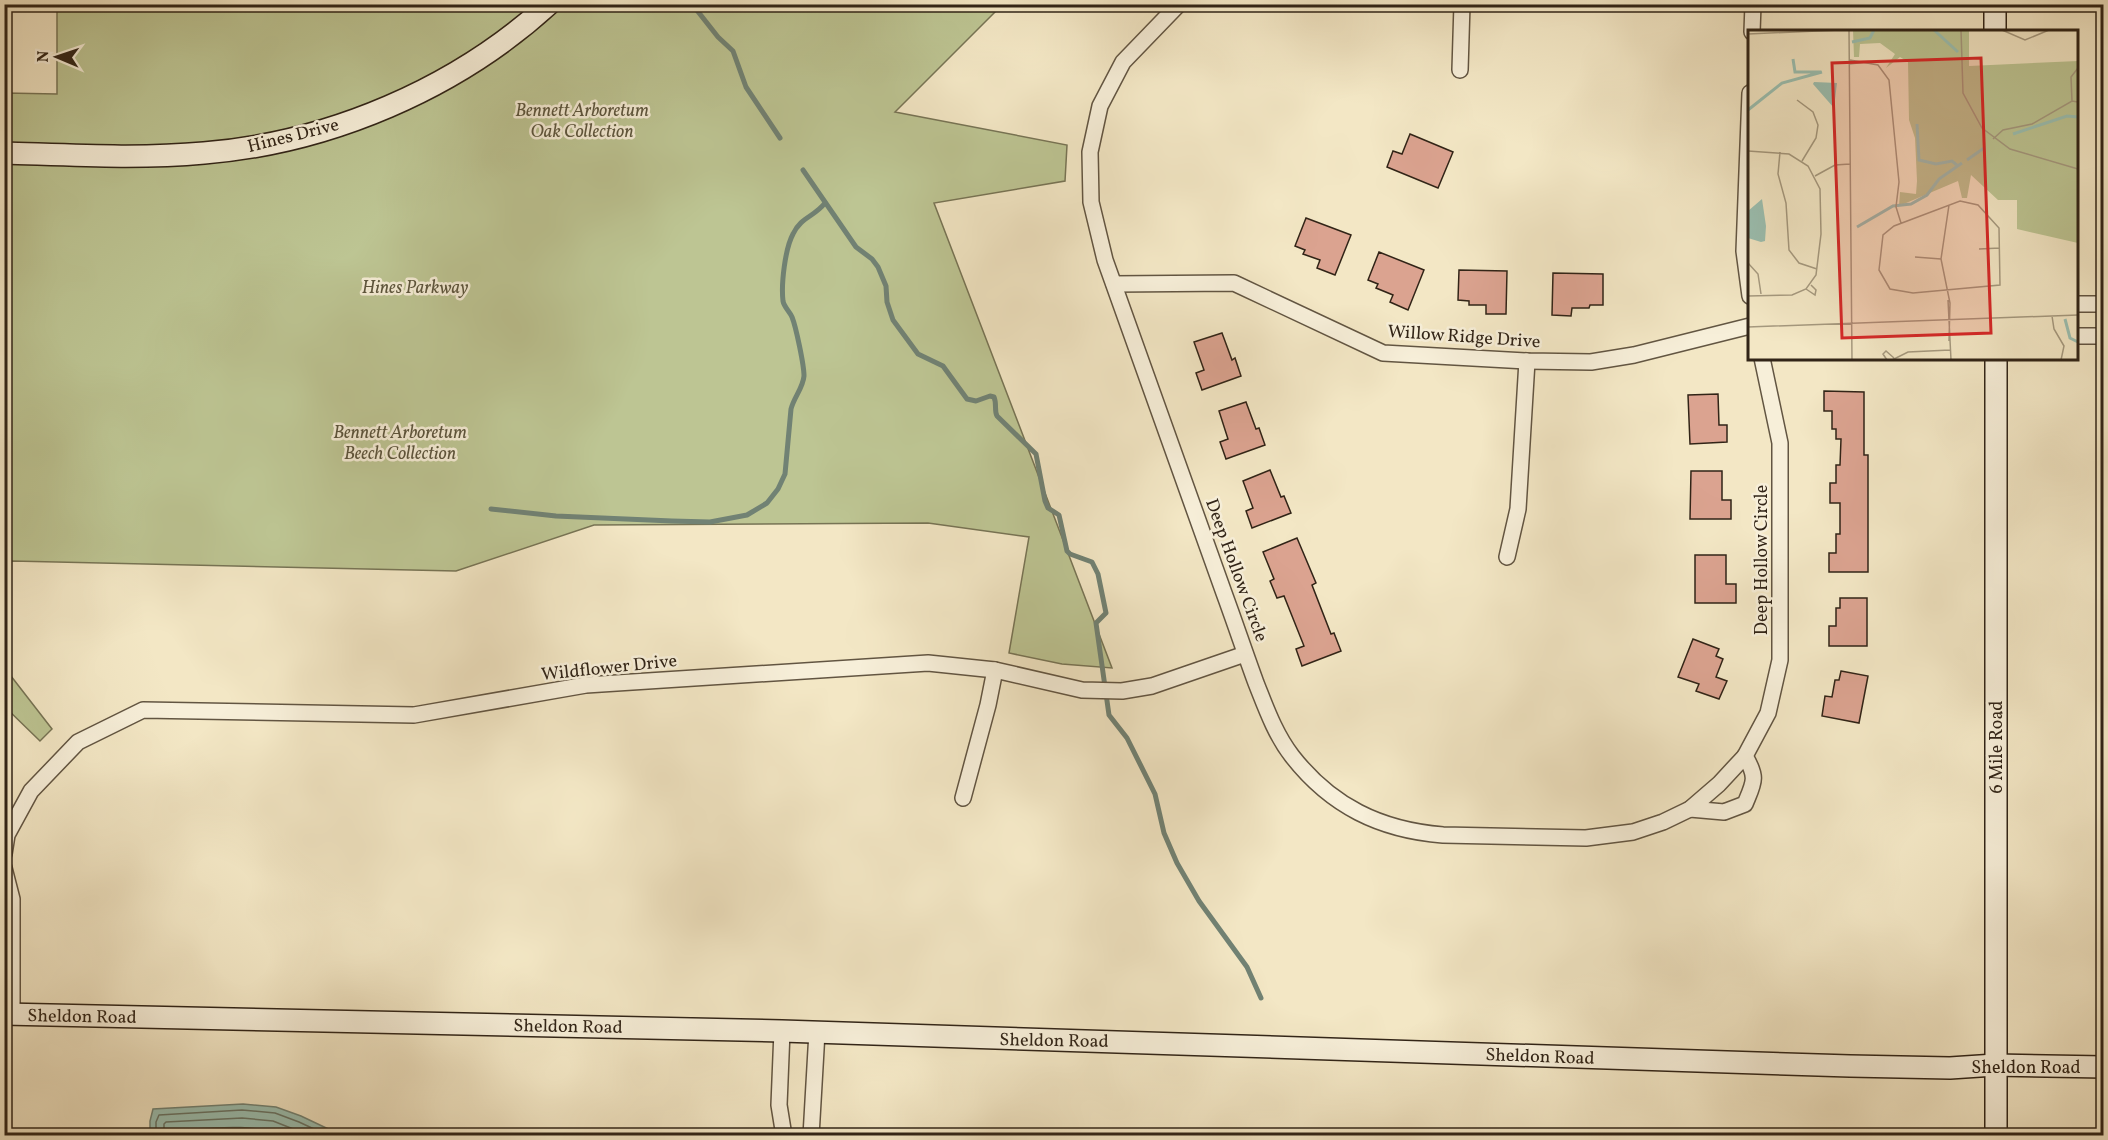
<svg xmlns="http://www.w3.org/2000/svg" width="2108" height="1140" viewBox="0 0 2108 1140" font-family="Vollkorn,serif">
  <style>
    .green { fill: #bdc593; stroke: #777455; stroke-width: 1.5 }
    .water { fill: #9bc0b2; stroke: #718274; stroke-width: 1.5 }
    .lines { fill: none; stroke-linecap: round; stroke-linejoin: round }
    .shore { stroke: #667264; stroke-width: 1.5 }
    .stream { stroke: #718274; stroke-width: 5 }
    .building { fill: #dba390; stroke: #312417; stroke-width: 1.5 }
    .street-casing { stroke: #625542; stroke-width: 18 }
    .secondary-casing { stroke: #312417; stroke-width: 24 }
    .street { stroke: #f7efd9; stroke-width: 15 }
    .secondary { stroke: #f7efd9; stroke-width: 21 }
    .labels { text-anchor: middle; stroke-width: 5; stroke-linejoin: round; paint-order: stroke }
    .park-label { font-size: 18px; font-style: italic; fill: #5b543c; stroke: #f7efd9 }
    .street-label { font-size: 18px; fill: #312417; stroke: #f7efd9 }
    .inset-river { fill: none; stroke: #9bc0b2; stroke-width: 3 }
    .inset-road { fill: none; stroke: #a5997f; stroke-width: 1.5 }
    .view { fill: #d62828; fill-opacity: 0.15; stroke: #d62828; stroke-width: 3 }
    .inset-edge { fill: none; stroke: #312417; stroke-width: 3 }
  </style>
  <rect width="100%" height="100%" fill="#f3e7c5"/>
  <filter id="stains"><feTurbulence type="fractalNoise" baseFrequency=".00333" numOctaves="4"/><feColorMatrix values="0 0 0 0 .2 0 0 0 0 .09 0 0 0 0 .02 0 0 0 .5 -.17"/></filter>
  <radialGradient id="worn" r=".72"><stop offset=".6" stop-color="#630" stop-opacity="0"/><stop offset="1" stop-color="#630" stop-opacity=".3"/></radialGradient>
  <!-- green -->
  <g class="green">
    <polygon points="57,5 1002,5 895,112 1067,145 1065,181 934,203 1112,668 1062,664 1009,653 1029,537 928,523 594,525 456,571 12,561 5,572 5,93 57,94"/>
    <polygon points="4,667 52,729 40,741 5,707"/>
  </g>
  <!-- water -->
  <polygon class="water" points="243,1104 276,1107 301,1116 341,1135 150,1135 150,1121 153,1109"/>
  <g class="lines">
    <!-- shore -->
    <g class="shore">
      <polyline points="156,1136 156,1122 159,1115 242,1110 275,1113 299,1122 329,1136"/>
      <polyline points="164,1136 164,1124 166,1122 242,1118 273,1121 311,1136"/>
      <path d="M173 1136 175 1130C214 1128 252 1123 289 1136"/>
    </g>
    <!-- stream -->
    <g class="stream">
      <polyline points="692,4 718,37 733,51 746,87 780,138"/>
      <path d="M803 170 856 247 872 259 878 267 886 286 887 302 893 320 918 354 943 366 967 399 976 401 990 396 994 397C997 404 994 410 997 416L1036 454 1045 501 1048 508 1059 515 1067 551 1070 554 1092 562 1098 574 1106 613 1096 623 1109 715 1127 738 1155 794 1164 833 1177 863 1199 901 1247 967 1261 998"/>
      <path d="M491 509 556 516 672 521 710 522 747 515 767 503 778 489 785 474 791 409C794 397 803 388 804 376 804 365 796 327 792 317 790 312 784 307 783 301 781 284 785 249 793 234 801 217 814 217 825 203"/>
    </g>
  </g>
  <!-- building -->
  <g class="building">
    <polygon points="1410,134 1453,152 1438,188 1387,167 1393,151 1402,154"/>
    <polygon points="1306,218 1351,235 1335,275 1317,268 1320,260 1303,254 1305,250 1295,246"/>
    <polygon points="1379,252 1424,270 1408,310 1390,302 1393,295 1376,288 1378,284 1368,280"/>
    <polygon points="1459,270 1507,271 1506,314 1486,314 1486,305 1469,305 1469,301 1458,300"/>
    <polygon points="1553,273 1603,274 1603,305 1590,305 1589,308 1572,308 1571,316 1552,315"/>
    <polygon points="1222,333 1232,360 1235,358 1241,376 1202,390 1196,373 1204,370 1194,342"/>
    <polygon points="1824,391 1864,392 1864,455 1868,455 1868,572 1829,572 1829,553 1836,553 1836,534 1840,534 1840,503 1830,503 1830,483 1836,483 1836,465 1840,465 1841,439 1836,439 1836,429 1832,429 1832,411 1824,411"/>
    <polygon points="1718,394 1719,425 1727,425 1727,442 1690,444 1688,395"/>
    <polygon points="1246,402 1256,429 1259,428 1265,445 1226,459 1220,442 1228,439 1219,411"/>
    <polygon points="1270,470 1281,497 1284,496 1291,513 1252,528 1246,511 1253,508 1243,481"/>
    <polygon points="1691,471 1722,471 1722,500 1731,500 1731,519 1690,519"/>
    <polygon points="1297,538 1316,583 1312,585 1331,634 1334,633 1341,651 1302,666 1296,649 1304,646 1284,596 1277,598 1270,581 1274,579 1263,552"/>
    <polygon points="1695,555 1726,555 1726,584 1736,584 1736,603 1695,603"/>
    <polygon points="1840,598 1867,598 1867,646 1829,646 1829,626 1836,626 1836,608 1840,608"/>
    <polygon points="1693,639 1719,649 1716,656 1723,659 1716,677 1727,681 1719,699 1696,691 1699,684 1678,677"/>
    <polygon points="1841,671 1868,676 1859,723 1822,716 1825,696 1832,697 1835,680 1839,680"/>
  </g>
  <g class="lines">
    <defs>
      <g id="street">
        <path d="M1179 4 1123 62 1100 106 1090 152 1091 202 1105 260C1145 371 1185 482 1224 593 1235 623 1245 653 1256 683 1266 708 1275 734 1292 756 1331 806 1380 830 1443 835L1586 838 1633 832 1663 822 1690 809 1719 784 1745 756 1768 713 1780 660V443L1762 358"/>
        <polyline points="1752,32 1753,4"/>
        <polyline points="1460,70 1462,4"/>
        <polyline points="1750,93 1744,251 1750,296"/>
        <polyline points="1114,284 1234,283 1383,353 1527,361 1591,362 1634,355 1750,326"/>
        <polyline points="2076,304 2104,304"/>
        <polyline points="2076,336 2104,336"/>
        <polyline points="1507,557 1518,509 1527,361"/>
        <polyline points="963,798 988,705 995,670"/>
        <path d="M1690 809 1724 812 1745 804C1754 782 1758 778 1745 756"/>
        <polyline points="4,854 7,835 31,791 78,742 143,710 414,715 586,685 928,663 995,670 1082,690 1122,691 1152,686 1245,654"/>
        <polyline points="4,868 12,899 12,1015"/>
        <polyline points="782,1031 779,1105 784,1136"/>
        <polyline points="811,1136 817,1032"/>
      </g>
      <g id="secondary">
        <polyline points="1995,32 1995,4"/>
        <path d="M4 153C71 155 138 159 204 153 329 143 456 89 549 4"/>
        <polyline points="4,1014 782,1031 1850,1066 1950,1068 1995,1065 2104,1067"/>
        <polyline points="1996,1136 1996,358"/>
      </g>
    </defs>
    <!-- street casing -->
    <use href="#street" class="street-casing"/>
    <!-- secondary casing -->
    <use href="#secondary" class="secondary-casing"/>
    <!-- street -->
    <use href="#street" class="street"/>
    <!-- secondary -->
    <use href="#secondary" class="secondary"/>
  </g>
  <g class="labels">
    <!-- park labels -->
    <g class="park-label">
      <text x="582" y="116">Bennett Arboretum<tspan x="582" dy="21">Oak Collection</tspan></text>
      <text x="415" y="293">Hines Parkway</text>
      <text x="400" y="438">Bennett Arboretum<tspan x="400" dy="21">Beech Collection</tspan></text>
    </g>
    <!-- street labels -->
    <g class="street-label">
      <text transform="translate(293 135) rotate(-14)" y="6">Hines Drive</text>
      <text transform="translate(1464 336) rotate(4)" y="6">Willow Ridge Drive</text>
      <text transform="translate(1761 560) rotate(-90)" y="6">Deep Hollow Circle</text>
      <text transform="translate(1237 570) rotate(70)" y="6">Deep Hollow Circle</text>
      <text transform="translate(609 667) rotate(-6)" y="6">Wildflower Drive</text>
      <text transform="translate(1996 747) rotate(-90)" y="6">6 Mile Road</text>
      <text transform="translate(82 1016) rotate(1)" y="6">Sheldon Road</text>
      <text transform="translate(568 1026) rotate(1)" y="6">Sheldon Road</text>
      <text transform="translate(1054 1040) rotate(1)" y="6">Sheldon Road</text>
      <text transform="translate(1540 1056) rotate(2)" y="6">Sheldon Road</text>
      <text x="2026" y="1073">Sheldon Road</text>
    </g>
  </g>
  <!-- overview -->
  <g transform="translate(1748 30)">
    <rect width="330" height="330" fill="#f3e7c5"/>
    <path d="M105 0H221V36L330 31V213L269 199V170H250L223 145 219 168H214L210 151 151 176 152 162 168 164 169 151 167 108 161 90 160 32 152 27 138 38 147 24 132 13 112 14 111 27H106Z" fill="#bdc593"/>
    <path d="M66 52 89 53 86 78 65 54ZM14 169 18 196 17 211 13 212 0 208V181Z" fill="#9bc0b2"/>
    <path class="inset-river" d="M186 0 210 22M104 12 122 8 126 0M45 29 47 42H73M0 80 34 53 74 42M169 94 171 130 188 134 204 131 210 136M265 104 319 86 330 87M219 130 236 118M109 197 145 176 163 174 179 165 191 149 214 133M317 289 322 308 330 312"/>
    <path class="inset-road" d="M101 0 104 330M213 0 215 63 234 98 262 119 330 139M254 0 277 10 301 0M0 4 92 0M102 30 130 35 141 50 151 152 148 177 153 193M101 34 120 32M49 70 65 82 70 95 68 108 54 131M324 71 323 47 330 38M245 109 255 100 284 94 324 71 330 72M0 121 41 124 60 136 72 159 73 204 68 245 58 259 44 265 0 266M32 122 30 144 38 173 41 220 51 233 69 239M67 146 87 135 102 134M212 171 230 175 251 198 252 255 165 263 142 259 131 240 135 205 146 196ZM201 175 193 229 202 273 201 311M231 219 252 218M167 227 193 229M0 233 10 244 13 264M58 259 67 265 68 260 63 255M200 270 203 330M304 286 306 299 316 316 313 330M0 297 330 285M139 330 135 324 138 321 146 328M144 330 160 322 202 320"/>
    <path class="view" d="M233 28 243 303 94 308 84 33Z"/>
    <rect width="330" height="330" class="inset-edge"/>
  </g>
  <!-- margin -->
  <rect width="2108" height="1140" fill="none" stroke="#f3e7c5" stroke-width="24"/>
  <rect x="6" y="6" width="2096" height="1128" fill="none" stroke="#312417" stroke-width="3"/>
  <rect x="12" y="12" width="2084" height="1116" fill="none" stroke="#312417" stroke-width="1.5"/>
  <!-- north arrow -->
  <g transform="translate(57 57) rotate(272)" stroke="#f7efd9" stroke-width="4.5" paint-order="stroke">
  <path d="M0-4.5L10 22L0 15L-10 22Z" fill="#312417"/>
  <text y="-9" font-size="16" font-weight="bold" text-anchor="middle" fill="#312417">N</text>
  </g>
  <rect width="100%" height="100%" filter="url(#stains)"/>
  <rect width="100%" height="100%" fill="url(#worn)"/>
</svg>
